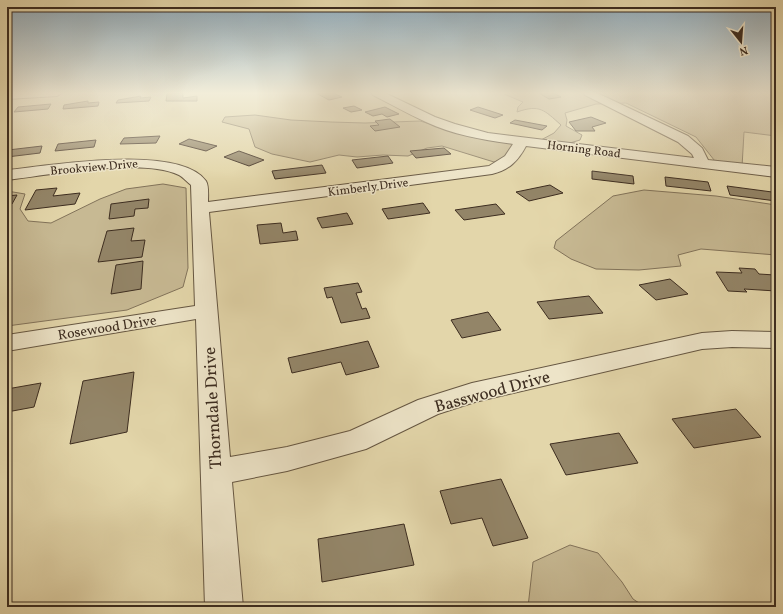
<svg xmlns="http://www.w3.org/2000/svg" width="783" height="614" viewBox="0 0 783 614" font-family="Vollkorn,serif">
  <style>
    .green { fill: #c7b993; stroke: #82735a }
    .building { fill: #938568; stroke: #3d2d20 }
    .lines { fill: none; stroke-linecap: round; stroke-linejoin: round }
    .minor-casing { stroke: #665742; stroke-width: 2 }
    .minor { fill: #ede4c8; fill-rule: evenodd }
    .labels { text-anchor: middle; stroke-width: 3; stroke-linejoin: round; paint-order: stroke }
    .far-street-label { font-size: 12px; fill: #3d2d20; stroke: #ede4c8 }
    .street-label { font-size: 14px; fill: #3d2d20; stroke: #ede4c8 }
    .near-street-label { font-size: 17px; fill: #3d2d20; stroke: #ede4c8 }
  </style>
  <rect width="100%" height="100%" fill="#e3d6aa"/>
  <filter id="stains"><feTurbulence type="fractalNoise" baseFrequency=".005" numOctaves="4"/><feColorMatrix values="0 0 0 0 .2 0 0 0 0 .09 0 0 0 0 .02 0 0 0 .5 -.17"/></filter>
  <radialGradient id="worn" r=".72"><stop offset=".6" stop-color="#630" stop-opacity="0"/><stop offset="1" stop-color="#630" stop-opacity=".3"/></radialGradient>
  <!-- green -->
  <g class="green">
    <path d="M515 93H776V136L744 132 742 167 718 165 696 137 626 103 596 104 565 113 567 120 566 126 582 135 580 140 570 143 541 140 554 133 561 125C544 110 540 104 517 112L518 107 523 102 504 94Z"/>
    <polygon points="255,115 291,120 331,122 365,123 420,121 471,136 511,143 514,156 494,162 442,146 427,148 408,156 383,155 357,157 339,155 310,162 272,154 255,147 249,129 222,122 225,117"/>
    <polygon points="163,184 186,188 188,268 183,287 127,310 7,326 7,191 25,194 20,209 28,221 51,223 100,199 126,189"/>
    <polygon points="644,190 716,196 776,205 776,255 701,249 678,255 681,266 639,270 596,269 571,259 554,248 556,241 613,196"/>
    <polygon points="570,545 598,553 622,582 633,599 645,607 528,607 533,562"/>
  </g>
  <!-- building -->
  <g class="building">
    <polygon points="183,93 183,98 197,96 197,101 166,101 167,94"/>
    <polygon points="316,93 333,93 342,97 329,100"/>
    <polygon points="539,93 553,93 561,97 549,99"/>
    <polygon points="141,96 140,98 151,97 149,101 116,103 118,100"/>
    <polygon points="88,101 88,103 99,102 98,106 63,109 64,105"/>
    <polygon points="51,104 48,109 14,112 18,107"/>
    <polygon points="354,106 362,110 351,112 343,108"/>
    <polygon points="385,107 399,114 387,117 382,114 373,116 365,112"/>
    <polygon points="478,107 503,115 495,118 470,110"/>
    <polygon points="591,117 606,123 592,127 595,131 576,131 569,122"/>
    <polygon points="390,119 400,127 375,131 370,126 379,125 375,121"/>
    <polygon points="515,120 547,126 542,130 510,123"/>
    <polygon points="160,136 156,143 120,144 124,138"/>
    <polygon points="189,139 217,146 206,151 179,144"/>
    <polygon points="96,140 94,147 55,151 58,144"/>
    <polygon points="42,146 40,153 7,157 8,150"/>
    <polygon points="444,148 451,154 416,158 410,151"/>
    <polygon points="239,151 264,160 249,166 224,157"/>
    <polygon points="388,156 393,163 357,168 352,160"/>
    <polygon points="322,165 326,173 275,179 272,171"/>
    <polygon points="592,171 633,176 634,184 592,179"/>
    <polygon points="665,177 708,182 711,191 666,186"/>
    <polygon points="550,185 563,193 529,201 516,192"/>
    <polygon points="727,186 772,192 776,201 730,195"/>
    <polygon points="57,188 53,196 80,193 75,204 25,210 36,190"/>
    <polygon points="17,195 12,204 7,205 7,196"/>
    <polygon points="149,199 148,208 135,209 134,216 109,219 111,204"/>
    <polygon points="423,203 430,213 388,219 382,209"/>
    <polygon points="496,204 505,214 464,220 455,210"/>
    <polygon points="347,213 353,224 322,228 317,218"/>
    <polygon points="281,223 283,233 296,231 298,240 260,244 257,225"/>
    <polygon points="134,228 131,241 145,240 142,257 98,262 107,231"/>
    <polygon points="143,261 141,289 111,294 116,265"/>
    <polygon points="739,268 755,269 759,274 775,275 776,291 744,289 747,292 728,291 716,272 742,273"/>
    <polygon points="670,279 688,294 656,300 639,285"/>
    <polygon points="358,283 362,292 356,293 362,309 366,308 370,318 341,323 332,297 327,298 324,288"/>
    <polygon points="589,296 603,313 549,319 537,302"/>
    <polygon points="488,312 501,330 462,338 451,320"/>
    <polygon points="368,341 379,367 346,375 341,362 292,373 288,358"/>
    <polygon points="134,372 127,432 70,444 83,381"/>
    <polygon points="41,383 34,407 7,412 7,389"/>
    <polygon points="736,409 761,437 694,448 672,419"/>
    <polygon points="619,433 638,463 566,475 550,444"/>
    <polygon points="501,479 528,538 493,546 482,518 451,524 440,491"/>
    <polygon points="404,524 414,565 322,582 318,539"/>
  </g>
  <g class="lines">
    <defs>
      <g id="minor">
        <polygon points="7,93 62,93 57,96 7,99"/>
        <path d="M372 93H385L435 117 455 124 488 133 694 158 692 154 678 142 585 95 584 93H597L688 136 702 148 708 160 776 167V177L526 146C518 161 509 170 492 174L209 212 230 457 287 447 350 431 418 400 472 383 702 333 732 331 776 332V348L732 347 702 349 475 402 438 414 366 449 287 471 232 482 243 607H205L196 319 7 351V335L195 306 191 185C187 182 183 177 179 175 142 157 48 175 7 180V170C48 166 179 143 206 181 209 186 208 196 208 202L489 166 505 156 513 144C484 140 453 135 426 122 408 114 391 104 373 95Z"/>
      </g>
    </defs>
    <!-- minor casing -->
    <use href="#minor" class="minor-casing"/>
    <!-- minor -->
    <use href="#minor" class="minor"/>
  </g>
  <!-- sky -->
  <linearGradient id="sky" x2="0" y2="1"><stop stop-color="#8fabbc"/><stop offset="0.52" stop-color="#f2edd9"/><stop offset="1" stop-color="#f2edd9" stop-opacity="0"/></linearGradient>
  <rect width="783" height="179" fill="url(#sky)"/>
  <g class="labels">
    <!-- far-street labels -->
    <g class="far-street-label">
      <text transform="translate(584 149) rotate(7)" y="4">Horning Road</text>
      <text transform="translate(94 167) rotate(-5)" y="4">Brookview Drive</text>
      <text transform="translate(368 187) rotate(-7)" y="4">Kimberly Drive</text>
    </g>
    <!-- street labels -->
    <g class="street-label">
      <text transform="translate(107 327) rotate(-9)" y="5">Rosewood Drive</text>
    </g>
    <!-- near-street labels -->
    <g class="near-street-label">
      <text transform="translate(492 391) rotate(-15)" y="6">Basswood Drive</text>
      <text transform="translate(212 408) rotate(-93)" y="6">Thorndale Drive</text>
    </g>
  </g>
  <!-- margin -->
  <rect width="783" height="614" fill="none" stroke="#e3d6aa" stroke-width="24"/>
  <rect x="8" y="8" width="767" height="598" fill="none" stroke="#3d2d20" stroke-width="2"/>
  <rect x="12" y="12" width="759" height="590" fill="none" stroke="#3d2d20"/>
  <!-- north arrow -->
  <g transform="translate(741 42) rotate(163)" stroke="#ede4c8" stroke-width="3" paint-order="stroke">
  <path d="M0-3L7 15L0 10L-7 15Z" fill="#3d2d20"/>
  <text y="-6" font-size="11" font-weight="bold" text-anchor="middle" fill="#3d2d20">N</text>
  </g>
  <rect width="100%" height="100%" filter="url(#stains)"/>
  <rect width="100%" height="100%" fill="url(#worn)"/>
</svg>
